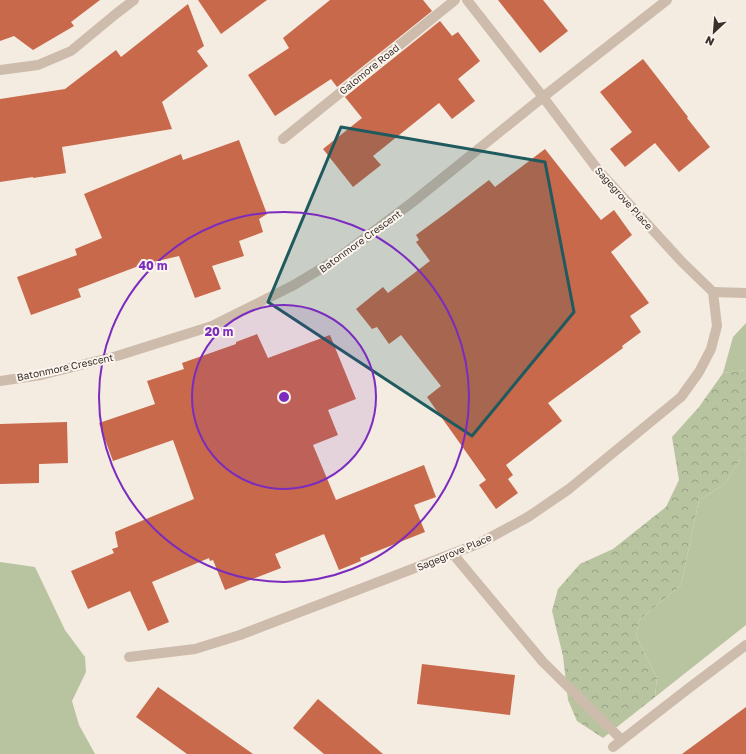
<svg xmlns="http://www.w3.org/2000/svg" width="746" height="754" viewBox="0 0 746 754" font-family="'Golos Text',sans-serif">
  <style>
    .green { fill: #b8c4a0 }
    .forest { fill: url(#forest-crowns) }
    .building { fill: #c8694b }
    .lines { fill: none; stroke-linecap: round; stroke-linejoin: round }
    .lane { stroke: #cdbbac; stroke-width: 10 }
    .street { stroke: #cdbbac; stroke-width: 10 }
    .marked { fill: #1f5a5e; fill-opacity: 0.2; stroke: #1f5a5e; stroke-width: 3; stroke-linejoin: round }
    .ring { fill: none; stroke: #7b2cbf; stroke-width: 2 }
    .labels { text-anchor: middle; stroke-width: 4; stroke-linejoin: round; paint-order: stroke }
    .street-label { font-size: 10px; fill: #3b302b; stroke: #fbf5ee }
    .centre { fill: #7b2cbf; stroke: #fbf5ee; stroke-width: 2 }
    .ring-label { font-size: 12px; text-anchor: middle; font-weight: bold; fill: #7b2cbf; stroke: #fbf5ee; stroke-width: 4; stroke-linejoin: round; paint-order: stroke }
  </style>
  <defs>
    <pattern id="forest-crowns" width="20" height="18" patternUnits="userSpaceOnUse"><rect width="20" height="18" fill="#b8c4a0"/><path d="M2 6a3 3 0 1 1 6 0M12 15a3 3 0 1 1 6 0" fill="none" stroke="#97a083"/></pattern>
  </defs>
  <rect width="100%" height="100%" fill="#f4ebe1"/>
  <!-- green -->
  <g class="green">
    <polygon points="746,323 746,370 723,373 733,337"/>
    <polygon points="746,449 746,625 655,697 657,678 636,636 639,620 681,585 699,500 725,484"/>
    <polygon points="0,562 35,567 65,630 85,657 86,672 72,701 79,725 95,754 0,754"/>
  </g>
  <!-- forest -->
  <polygon class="forest" points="746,370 746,449 725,484 699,500 681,585 639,620 636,636 657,678 655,697 603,738 577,721 568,700 563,656 552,611 558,589 580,564 613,549 666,507 679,480 672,437 699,407 723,373"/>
  <!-- building -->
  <g class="building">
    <polygon points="0,0 100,0 71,22 74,26 33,50 14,36 0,41"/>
    <polygon points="198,0 267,0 221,34"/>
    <polygon points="330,0 423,0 432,11 337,87 331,79 275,116 248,75 289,48 283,38"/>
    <polygon points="498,0 543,0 568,31 540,53"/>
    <polygon points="188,4 204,46 197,51 208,66 162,102 172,129 62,147 66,173 33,178 33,177 0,182 0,99 65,89 116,50 121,57"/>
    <polygon points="440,21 452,36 458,32 480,61 458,79 475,101 452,119 439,103 373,156 381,165 353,187 323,149 362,118 345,97"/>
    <polygon points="643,59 688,117 687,118 710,147 679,172 655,143 625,167 610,149 632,132 600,92"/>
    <polygon points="239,140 267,214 259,219 263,232 239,241 244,256 212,266 221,289 195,298 179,256 149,263 149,262 78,289 81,297 31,315 17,277 77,255 75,249 102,238 84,194 181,154 183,160"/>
    <polygon points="545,149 601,220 614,210 632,235 611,252 649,303 630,316 641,332 622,346 623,348 548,403 562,421 506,465 513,475 508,479 518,493 496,509 479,485 486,480 427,397 441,386 401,335 389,344 377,327 372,329 356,309 383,287 388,293 430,261 416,242 419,240 416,235 446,213 489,180 495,187"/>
    <polygon points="257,334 268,358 330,335 356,399 328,410 338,435 313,445 336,500 424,465 436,497 414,505 425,532 360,558 361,561 339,570 324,534 275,554 281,568 225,590 213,560 210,561 209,558 152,582 169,622 148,631 130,591 88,609 71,571 114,553 112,549 118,547 115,532 194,499 173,440 113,461 99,423 155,404 147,381 184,369 182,363 236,344 236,342"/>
    <polygon points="67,422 68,463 39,464 39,483 0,484 0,424"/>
    <polygon points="422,664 515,675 510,715 417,704"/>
    <polygon points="158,687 253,754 187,754 136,717"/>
    <polygon points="318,699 383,754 324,754 293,728"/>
    <polygon points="746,707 746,754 682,754"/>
  </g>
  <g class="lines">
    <!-- lane -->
    <polyline class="lane" points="453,554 543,662 622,740"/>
    <!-- street -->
    <g class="street">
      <polyline points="0,70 38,65 71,51 117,13 134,0"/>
      <polyline points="283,139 455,0"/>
      <polyline points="713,292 746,293"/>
      <polyline points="0,381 41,375 117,356 212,326 294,285 337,259 414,201 543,97 667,0"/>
      <polyline points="129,657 195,649 240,635 480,543 528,517 569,489 681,397 699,372 711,349 717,326 713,292 682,262 598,170 543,97 467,0"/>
      <polyline points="613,747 689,688 746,645"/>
    </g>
  </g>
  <!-- marked area -->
  <path class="marked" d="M341 127 545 162 574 312 472 436 268 302Z"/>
  <!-- distance rings -->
  <circle cx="284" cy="397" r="92" fill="#7b2cbf" fill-opacity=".12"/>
  <g class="ring">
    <circle cx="284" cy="397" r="92"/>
    <circle cx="284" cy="397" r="185"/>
  </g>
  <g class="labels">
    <!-- street labels -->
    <g class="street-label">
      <text transform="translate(369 69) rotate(-39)" y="4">Galomore Road</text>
      <text transform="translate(624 198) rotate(48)" y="4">Sagegrove Place</text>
      <text transform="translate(360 241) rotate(-36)" y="4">Batonmore Crescent</text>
      <text transform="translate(65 367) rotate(-12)" y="4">Batonmore Crescent</text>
      <text transform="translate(454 552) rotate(-23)" y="4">Sagegrove Place</text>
    </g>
  </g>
  <circle cx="284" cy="397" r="6" class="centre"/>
  <g class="ring-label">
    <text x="153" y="270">40 m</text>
    <text x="219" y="336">20 m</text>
  </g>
  <!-- north arrow -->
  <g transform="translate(714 32) rotate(206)" stroke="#fbf5ee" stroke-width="3" paint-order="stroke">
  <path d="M0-3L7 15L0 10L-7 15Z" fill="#3b302b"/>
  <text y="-6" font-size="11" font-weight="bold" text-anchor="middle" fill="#3b302b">N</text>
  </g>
</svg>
